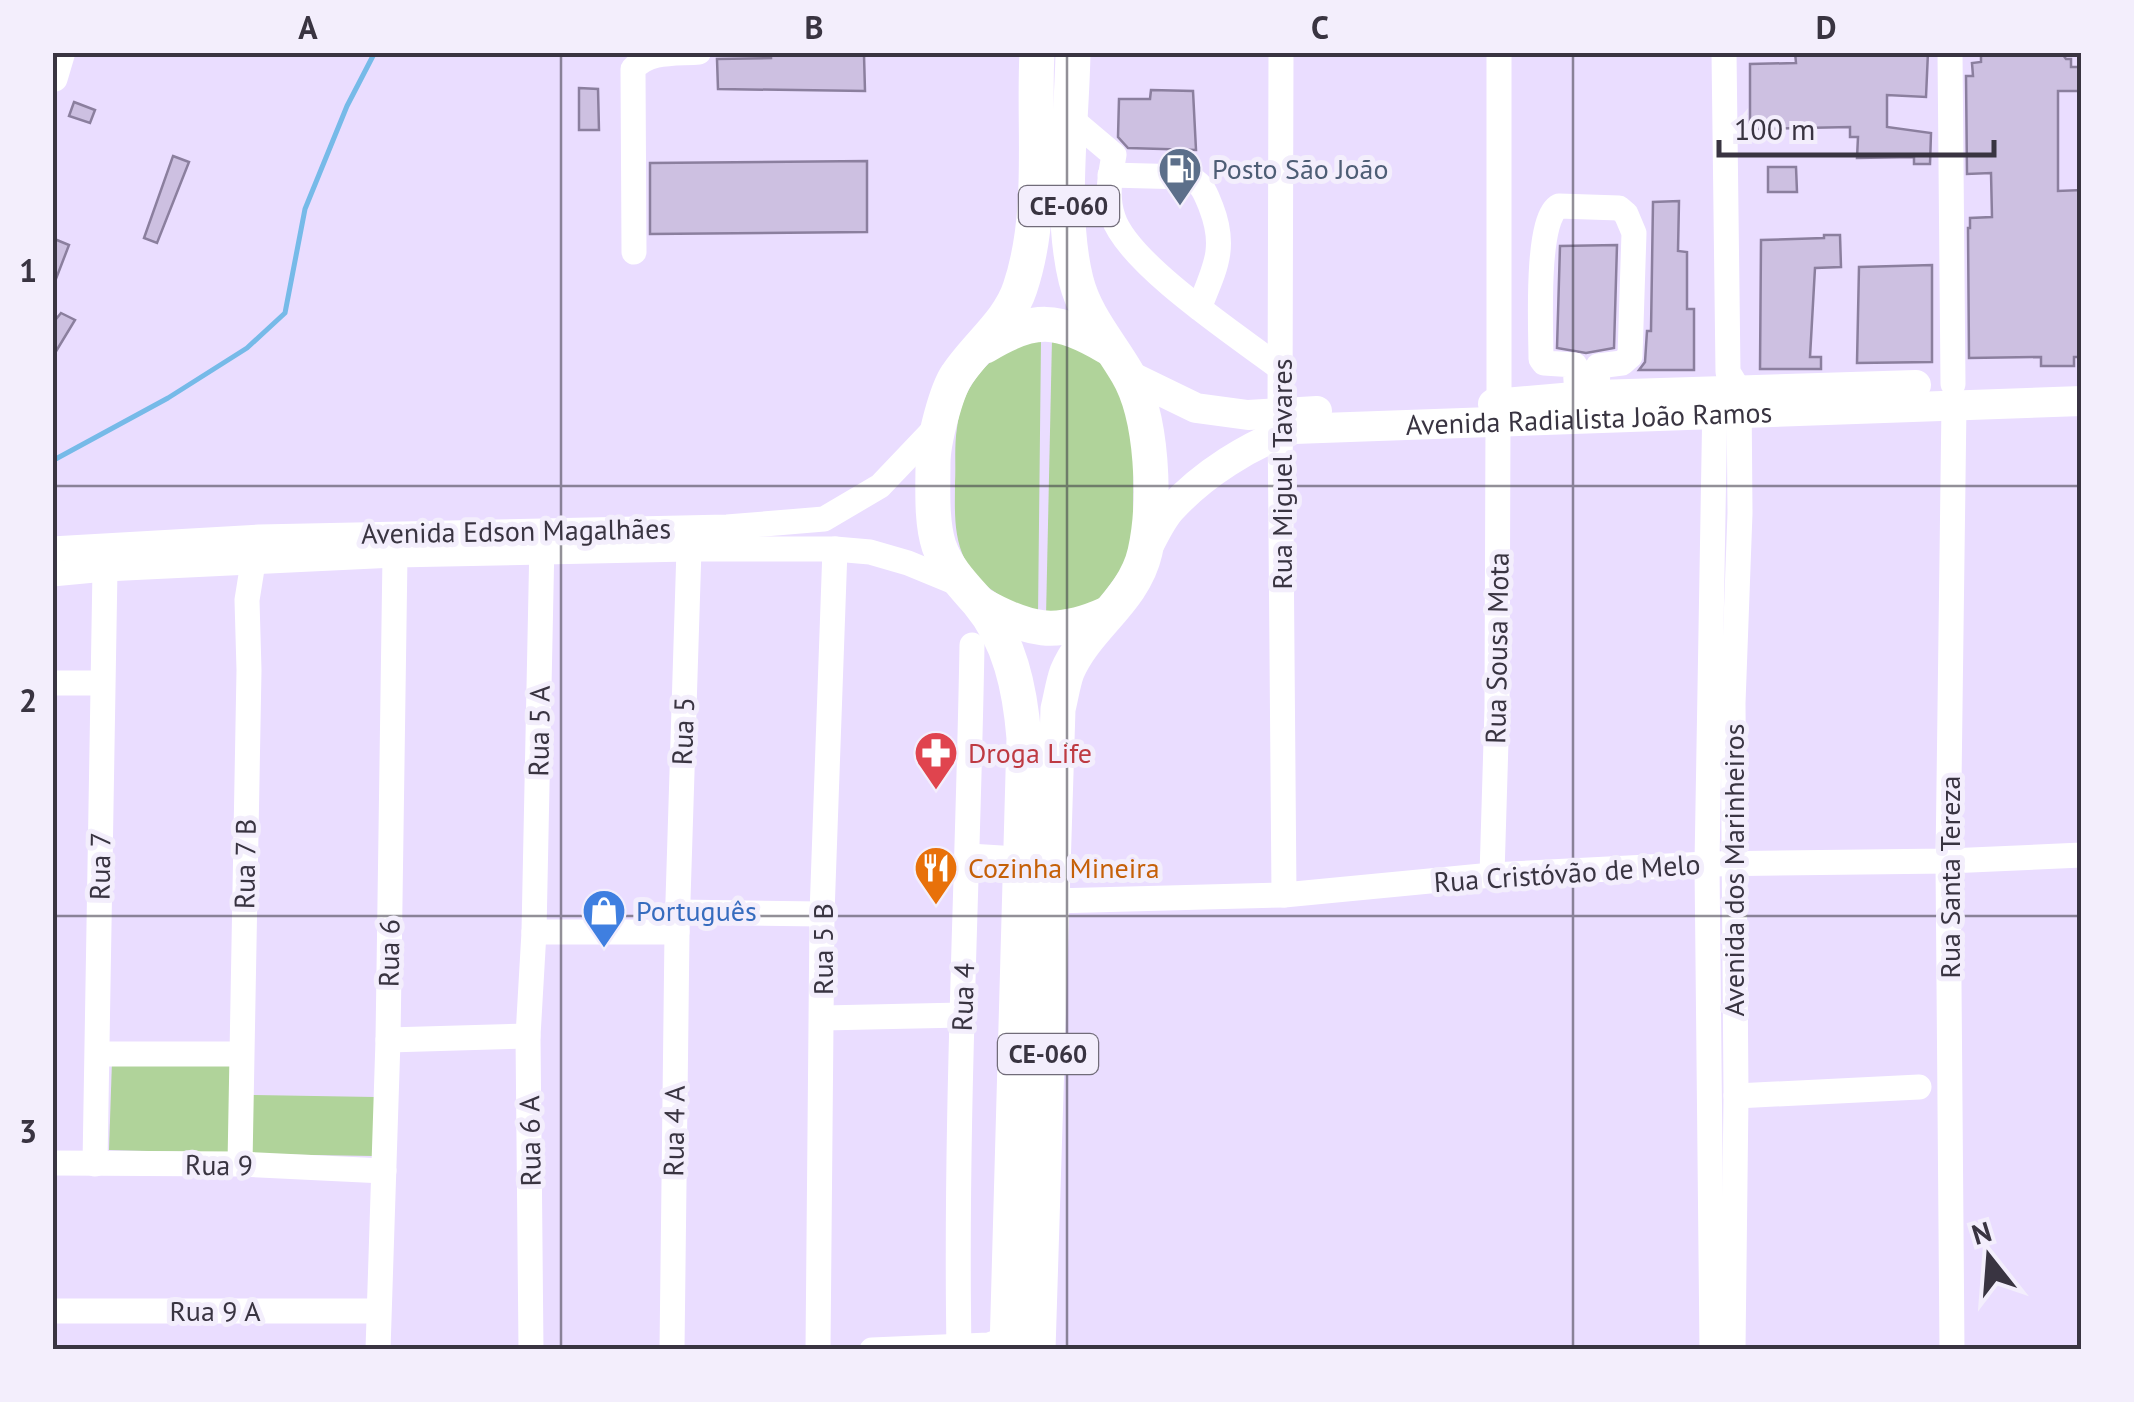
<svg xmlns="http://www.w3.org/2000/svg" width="2134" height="1402" viewBox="0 0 2134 1402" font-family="'PT Sans',sans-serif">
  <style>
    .green { fill: #b0d39a }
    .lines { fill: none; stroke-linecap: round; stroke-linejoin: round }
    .stream { stroke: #76bae8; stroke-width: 5 }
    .building { fill: #cdc0e1; stroke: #8b7f9e; stroke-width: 2.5 }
    .minor { stroke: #fff; stroke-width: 25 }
    .major { stroke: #fff; stroke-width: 30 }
    .highway { stroke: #fff; stroke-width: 35 }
    .grid { fill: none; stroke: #393441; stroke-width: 2.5; stroke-opacity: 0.55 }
    .labels { text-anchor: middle; stroke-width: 10; stroke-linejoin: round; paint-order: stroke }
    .shield { fill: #f3eefc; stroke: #716c79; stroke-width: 2.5 }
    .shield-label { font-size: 25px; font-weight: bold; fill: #393441 }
    .service-label { font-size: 28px; fill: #4e5e75; stroke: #f3eefc; text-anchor: start }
    .street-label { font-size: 28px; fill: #393441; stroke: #f3eefc }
    .health-label { font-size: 28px; fill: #be3a42; stroke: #f3eefc; text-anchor: start }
    .food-label { font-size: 28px; fill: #c56008; stroke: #f3eefc; text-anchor: start }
    .shop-label { font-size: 28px; fill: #366cbe; stroke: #f3eefc; text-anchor: start }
    .neatline { fill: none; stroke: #393441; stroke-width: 4 }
    .grid-label { font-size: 32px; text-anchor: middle; font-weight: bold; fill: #393441 }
  </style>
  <rect width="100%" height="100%" fill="#eaddff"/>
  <!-- green -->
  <g class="green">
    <polygon points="1052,339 1088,352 1105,367 1134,420 1133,524 1131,548 1122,568 1096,604 1046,617"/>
    <path d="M1041 341 1038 616C1010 601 980 589 965 560 953 535 955 509 955 483 956 465 954 446 957 428 962 383 996 343 1041 341Z"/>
    <polygon points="112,1061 231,1063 229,1153 109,1150"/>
    <polygon points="251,1095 375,1097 374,1156 251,1154"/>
  </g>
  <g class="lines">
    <!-- stream -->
    <polyline class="stream" points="52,461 168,398 247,348 285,313 305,209 347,106 375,52"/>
  </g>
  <!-- building -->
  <g class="building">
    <polygon points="1795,52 1928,52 1926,97 1887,95 1887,127 1931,133 1930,164 1914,164 1914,157 1857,158 1858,137 1850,137 1850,127 1750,129 1750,64 1796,63"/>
    <polygon points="1981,52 2061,52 2066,59 2071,59 2071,67 2082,67 2082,91 2058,91 2058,191 2082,190 2082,357 2074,357 2074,366 2041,366 2041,357 1969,358 1968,228 1970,228 1970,218 1992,217 1991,173 1967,174 1966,76 1973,76 1972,63 1981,62"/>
    <polygon points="771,55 864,55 865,91 718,89 717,59 771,58"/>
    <polygon points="579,88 598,89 599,130 579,130"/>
    <polygon points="1151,90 1193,91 1196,150 1128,148 1118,137 1119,99 1150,99"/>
    <polygon points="74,102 95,110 90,123 69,116"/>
    <polygon points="173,156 189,162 157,243 144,238"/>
    <polygon points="867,161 867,232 650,234 650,163"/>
    <polygon points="1768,167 1796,167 1797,192 1768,192"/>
    <polygon points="1679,201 1678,251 1687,252 1687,309 1694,309 1694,370 1639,370 1645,362 1647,331 1651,331 1653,202"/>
    <polygon points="1824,235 1840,235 1841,267 1815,268 1810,357 1821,357 1821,369 1760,369 1761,240 1824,238"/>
    <polygon points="52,238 69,245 54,284 52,284"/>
    <polygon points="1617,245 1614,348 1586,353 1557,348 1560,246"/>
    <polygon points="1932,265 1932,362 1857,363 1859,267"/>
    <polygon points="61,313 75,320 52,358 52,324"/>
  </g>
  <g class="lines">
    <!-- minor -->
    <g class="minor">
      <polyline points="1281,52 1280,413 1284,895"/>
      <polyline points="1724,52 1728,372 1739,390 1740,513 1733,703 1736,1096 1733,1350"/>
      <polyline points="1950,52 1953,384"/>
      <polyline points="55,79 63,52"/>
      <path d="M1069 117 1114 155C1110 176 1106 197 1113 217 1128 264 1239 337 1280 368"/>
      <path d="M1110 175 1187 177C1202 182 1205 192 1211 207 1227 248 1215 268 1199 308"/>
      <path d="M634 252 633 69C649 50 676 54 699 52"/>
      <path d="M1577 396 1575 365 1544 363 1541 359C1541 332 1535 218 1559 206L1619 208 1626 214 1634 233 1630 356 1622 363 1598 366 1597 395"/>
      <polyline points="1499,403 1499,52"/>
      <polyline points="52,549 259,537 727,527 824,519 880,486 939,424"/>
      <polyline points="52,574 105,569 395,555 689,549 835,549 870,552 908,563 959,584"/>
      <polyline points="52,683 102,683"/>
      <polyline points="969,856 1019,859"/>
      <polyline points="1492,875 1497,708 1498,420"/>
      <polyline points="1053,901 1284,895 1492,875 1707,864 1948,861 2082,855"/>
      <polyline points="677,912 822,914"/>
      <polyline points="534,932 677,932"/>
      <polyline points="823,1018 962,1015"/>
      <polyline points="388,1040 528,1036"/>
      <polyline points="98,1054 241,1054"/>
      <polyline points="1736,1096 1919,1087"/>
      <polyline points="52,1163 240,1164 384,1171"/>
      <polyline points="95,1164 105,569"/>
      <polyline points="240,1164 249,670 247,600 255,550"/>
      <polyline points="52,1311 378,1311"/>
      <polyline points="378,1350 388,1040 395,555"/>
      <polyline points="531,1350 528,1036 534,932 542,541"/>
      <polyline points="672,1350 677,932 689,549"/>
      <polyline points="818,1350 822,914 835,549"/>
      <polyline points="872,1350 989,1345 1000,1341 1007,1332"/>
      <path d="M959 1350C955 1115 968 880 972 645"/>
      <polyline points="1712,1350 1707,864 1715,398"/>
      <polyline points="1952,1350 1948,861 1954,404"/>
    </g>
    <!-- major -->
    <g class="major">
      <polyline points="1128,375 1196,408 1248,415 1317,411"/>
      <polyline points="1493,404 1597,395 1916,385"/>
      <path id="s1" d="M1147 549C1154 536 1161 520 1171 509 1203 474 1249 445 1294 429L2082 401"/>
    </g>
    <!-- highway -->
    <g class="highway">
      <path d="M985 346C1034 316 1058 318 1107 347"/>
      <path d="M980 604C1028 631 1056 637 1107 614"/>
      <path d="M1007 1350 1024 738C1020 689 1010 640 978 602 963 585 947 569 939 546 931 522 933 488 933 463 933 442 946 391 957 375 976 346 1009 322 1020 288 1045 214 1033 129 1037 52"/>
      <path d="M1038 1350 1058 709C1061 697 1063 683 1067 672 1086 627 1134 601 1145 552 1156 503 1153 416 1127 373 1109 342 1085 316 1076 280 1059 211 1072 124 1073 52"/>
    </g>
  </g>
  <!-- grid -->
  <path class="grid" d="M561 52V1350M1067 52V1350M1573 52V1350M52 486H2082M52 916H2082"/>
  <!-- icons -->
  <defs>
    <symbol id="fuel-pin" viewBox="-11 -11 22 30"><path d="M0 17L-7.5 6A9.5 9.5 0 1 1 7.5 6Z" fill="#5c6f8a" stroke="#f3eefc"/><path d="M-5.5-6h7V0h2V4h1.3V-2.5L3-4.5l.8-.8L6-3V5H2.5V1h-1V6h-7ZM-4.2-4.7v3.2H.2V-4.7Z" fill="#fff"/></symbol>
    <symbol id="pharmacy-pin" viewBox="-11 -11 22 30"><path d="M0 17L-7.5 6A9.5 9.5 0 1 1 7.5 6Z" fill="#e0444e" stroke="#f3eefc"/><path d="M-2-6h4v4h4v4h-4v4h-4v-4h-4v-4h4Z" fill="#fff"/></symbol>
    <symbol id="restaurant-pin" viewBox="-11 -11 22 30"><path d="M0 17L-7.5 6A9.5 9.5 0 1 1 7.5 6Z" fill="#e8710a" stroke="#f3eefc"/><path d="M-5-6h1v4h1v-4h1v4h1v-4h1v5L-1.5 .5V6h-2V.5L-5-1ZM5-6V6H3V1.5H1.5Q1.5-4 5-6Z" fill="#fff"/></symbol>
    <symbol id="shop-pin" viewBox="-11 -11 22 30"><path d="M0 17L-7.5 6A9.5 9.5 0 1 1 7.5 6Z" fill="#3f7fe0" stroke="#f3eefc"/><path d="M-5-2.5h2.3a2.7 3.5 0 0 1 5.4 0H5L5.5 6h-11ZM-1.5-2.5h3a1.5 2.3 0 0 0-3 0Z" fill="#fff"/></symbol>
  </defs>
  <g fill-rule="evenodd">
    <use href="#fuel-pin" x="1155" y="144" width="50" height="68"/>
    <use href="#pharmacy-pin" x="911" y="728" width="50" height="68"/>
    <use href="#restaurant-pin" x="911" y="843" width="50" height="68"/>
    <use href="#shop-pin" x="579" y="886" width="50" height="68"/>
  </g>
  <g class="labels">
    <!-- shield labels -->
    <g class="shield">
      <rect x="1019" y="186" width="100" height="40" rx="8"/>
      <rect x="998" y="1034" width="100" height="40" rx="8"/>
    </g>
    <g class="shield-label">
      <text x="1069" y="215">CE-060</text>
      <text x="1048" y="1063">CE-060</text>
    </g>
    <!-- service labels -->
    <g class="service-label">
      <text x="1212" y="179">Posto São João</text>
    </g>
    <!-- street labels -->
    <g class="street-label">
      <text dy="10" stroke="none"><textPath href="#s1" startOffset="490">Avenida Radialista João Ramos</textPath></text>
      <text transform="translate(1282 474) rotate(-90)" y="10">Rua Miguel Tavares</text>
      <text transform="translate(516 531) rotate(-1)" y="10">Avenida Edson Magalhães</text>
      <text transform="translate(1497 648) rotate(-89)" y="10">Rua Sousa Mota</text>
      <text transform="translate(539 731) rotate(-89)" y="10">Rua 5 A</text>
      <text transform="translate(683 731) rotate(-88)" y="10">Rua 5</text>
      <text transform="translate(245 864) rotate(-89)" y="10">Rua 7 B</text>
      <text transform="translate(100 866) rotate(-89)" y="10">Rua 7</text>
      <text transform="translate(1734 870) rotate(-90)" y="10">Avenida dos Marinheiros</text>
      <text transform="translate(1567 873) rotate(-4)" y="10">Rua Cristóvão de Melo</text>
      <text transform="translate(1950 877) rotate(-90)" y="10">Rua Santa Tereza</text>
      <text transform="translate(823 949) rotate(-90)" y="10">Rua 5 B</text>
      <text transform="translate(389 953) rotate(-89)" y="10">Rua 6</text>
      <text transform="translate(963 997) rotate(-88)" y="10">Rua 4</text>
      <text transform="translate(674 1131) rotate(-89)" y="10">Rua 4 A</text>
      <text transform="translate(530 1141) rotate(-91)" y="10">Rua 6 A</text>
      <text transform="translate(219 1165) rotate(1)" y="10">Rua 9</text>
      <text x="215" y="1321">Rua 9 A</text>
    </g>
    <!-- health labels -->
    <g class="health-label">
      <text x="968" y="763">Droga Life</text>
    </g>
    <!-- food labels -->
    <g class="food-label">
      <text x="968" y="878">Cozinha Mineira</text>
    </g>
    <!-- shop labels -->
    <g class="shop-label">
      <text x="636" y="921">Português</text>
    </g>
  </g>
  <!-- border -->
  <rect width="2134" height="1402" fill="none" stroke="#f3eefc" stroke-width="110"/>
  <!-- north arrow -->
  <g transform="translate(1989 1257) rotate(343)" stroke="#f3eefc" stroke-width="8" paint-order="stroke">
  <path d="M0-8L18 38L0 25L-18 38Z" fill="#393441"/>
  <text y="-15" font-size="28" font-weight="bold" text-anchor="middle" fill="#393441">N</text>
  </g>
  <!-- scale -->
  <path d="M1719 140v15h275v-15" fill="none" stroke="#393441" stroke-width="5"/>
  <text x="1734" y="140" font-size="30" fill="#393441" stroke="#f3eefc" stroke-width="8" paint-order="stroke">100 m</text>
  <rect x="55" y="55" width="2024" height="1292" class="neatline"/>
  <g class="grid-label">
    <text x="308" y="39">A</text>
    <text x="814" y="39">B</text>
    <text x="1320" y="39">C</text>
    <text x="1826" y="39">D</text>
    <text x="28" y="282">1</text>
    <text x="28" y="712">2</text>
    <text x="28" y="1143">3</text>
  </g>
</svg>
